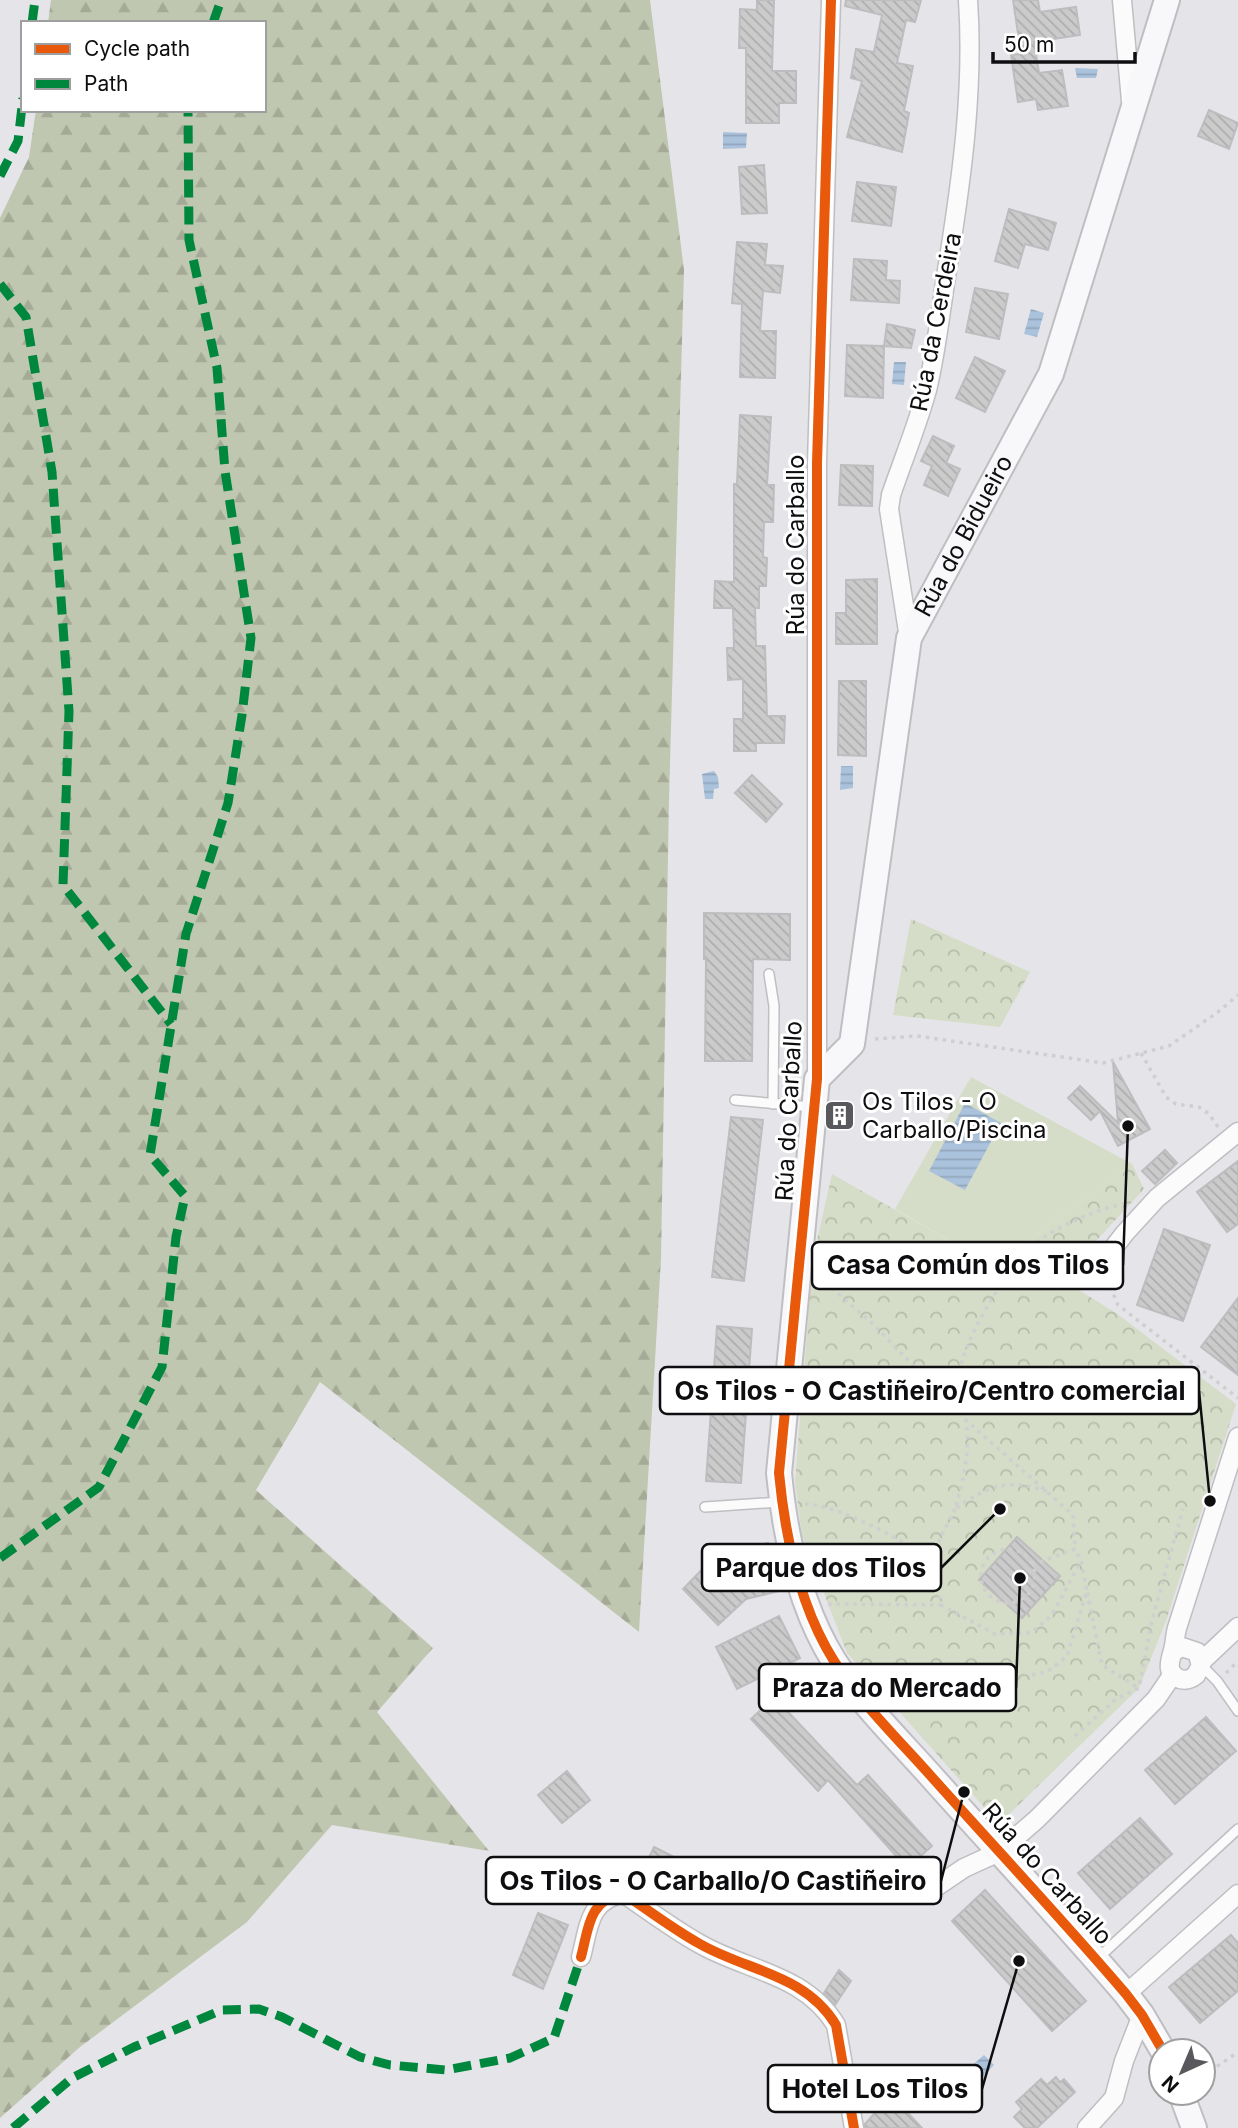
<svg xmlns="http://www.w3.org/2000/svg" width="1238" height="2128" viewBox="0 0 1238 2128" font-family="Inter,sans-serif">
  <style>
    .grass { fill: #d5dcc7 }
    .forest { fill: url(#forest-firs) }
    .park { fill: url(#park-crowns) }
    .water { fill: url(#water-rules) }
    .building { fill: url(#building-back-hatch); stroke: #bebcbe; stroke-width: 2 }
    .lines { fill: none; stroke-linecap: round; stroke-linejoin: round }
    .lane-casing { stroke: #bfbfc2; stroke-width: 12 }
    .street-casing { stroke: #bfbfc2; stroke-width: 21 }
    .secondary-casing { stroke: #bfbfc2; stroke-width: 28 }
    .path { stroke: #cfcfd0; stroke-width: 3.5; stroke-dasharray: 3.5 5; stroke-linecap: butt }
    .lane { stroke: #fbfbfc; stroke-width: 9 }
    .street { stroke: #fbfbfc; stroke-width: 18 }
    .secondary { stroke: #f8f7f9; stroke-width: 24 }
    .quiet { stroke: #00873e; stroke-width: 9; stroke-dasharray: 18 9; stroke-linecap: butt }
    .cycleway-casing { stroke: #fff; stroke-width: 15 }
    .cycleway { stroke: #e8590c; stroke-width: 10 }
    .labels { text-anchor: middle; stroke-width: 6; stroke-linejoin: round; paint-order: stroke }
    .street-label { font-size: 24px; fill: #0e0e11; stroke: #fff }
    .poi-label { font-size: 24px; fill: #0e0e11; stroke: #fff; text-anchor: start }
    .leader { fill: none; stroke: #0e0e11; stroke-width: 2.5 }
    .callout-dot { fill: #0e0e11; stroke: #fff; stroke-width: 2.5 }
    .callout { fill: #fff; stroke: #0e0e11; stroke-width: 2.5 }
    .callout-label { font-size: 26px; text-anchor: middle; font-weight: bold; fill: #0e0e11 }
  </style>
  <defs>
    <pattern id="forest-firs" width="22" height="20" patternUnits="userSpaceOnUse" patternTransform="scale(1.75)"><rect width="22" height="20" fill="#c0c7b0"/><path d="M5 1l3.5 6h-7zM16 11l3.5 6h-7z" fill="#a4aa96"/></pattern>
    <pattern id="park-crowns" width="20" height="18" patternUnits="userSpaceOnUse" patternTransform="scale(1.75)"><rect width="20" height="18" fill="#d5dcc7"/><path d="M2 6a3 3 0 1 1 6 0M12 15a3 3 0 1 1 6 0" fill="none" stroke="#b6bcaa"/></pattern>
    <pattern id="water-rules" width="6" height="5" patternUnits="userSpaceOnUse" patternTransform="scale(1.75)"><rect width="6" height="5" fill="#aac2dc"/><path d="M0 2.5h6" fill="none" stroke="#91a6bc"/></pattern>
    <pattern id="building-back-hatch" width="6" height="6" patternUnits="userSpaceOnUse" patternTransform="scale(1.75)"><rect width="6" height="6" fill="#cccbcc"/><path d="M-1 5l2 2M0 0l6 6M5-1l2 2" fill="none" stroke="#aeadae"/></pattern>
  </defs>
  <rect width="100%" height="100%" fill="#e5e5e9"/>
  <!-- grass -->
  <polygon class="grass" points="971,1077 1132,1164 994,1266 895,1209"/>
  <!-- forest -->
  <polygon class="forest" points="51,0 650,0 684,270 669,799 661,1259 639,1632 320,1382 256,1490 433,1648 377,1712 489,1851 332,1825 247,1922 80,2047 0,2118 0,218 29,157 36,110 264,110 264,23 48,23"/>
  <!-- park -->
  <g class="park">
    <polygon points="911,919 1030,972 1000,1027 893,1015"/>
    <polygon points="1132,1164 1144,1189 1061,1279 1116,1313 1236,1404 1166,1621 1139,1688 999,1824 847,1653 802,1536 795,1481 813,1258 832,1174 994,1266"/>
  </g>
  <!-- water -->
  <g class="water">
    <polygon points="1075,68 1098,69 1096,78 1077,78"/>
    <polygon points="723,132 747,133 746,148 723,149"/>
    <polygon points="1031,309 1044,313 1037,337 1024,334"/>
    <polygon points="894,362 906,362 904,385 892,384"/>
    <polygon points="841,766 853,766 853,788 840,790"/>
    <polygon points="714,771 718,777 719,788 714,789 713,799 705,799 702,774"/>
    <polygon points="965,1103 1001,1123 965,1190 929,1171"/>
    <polygon points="984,2055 994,2065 972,2087 961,2075"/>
  </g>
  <!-- building -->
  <g class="building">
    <polygon points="757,0 774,0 772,71 796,71 796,103 779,103 779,123 746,123 746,48 739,48 740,9 757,10"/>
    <polygon points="846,0 921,0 915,22 906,20 897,63 913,66 904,111 909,113 902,152 847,137 862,81 851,78 856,49 874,52 882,15 845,6"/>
    <polygon points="1013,0 1038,0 1040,12 1076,7 1080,35 1034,42 1039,73 1062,70 1068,106 1038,110 1036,99 1018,102 1011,55 1021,54"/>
    <polygon points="1209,110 1238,123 1229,149 1198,136"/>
    <polygon points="764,165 767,213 742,214 739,167"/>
    <polygon points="857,182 896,187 891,226 852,221"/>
    <polygon points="1009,209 1056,223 1048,250 1025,244 1018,268 995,261"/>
    <polygon points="737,242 767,244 765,265 783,266 780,293 763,291 760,331 776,331 775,378 740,377 742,304 732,303"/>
    <polygon points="854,259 887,261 886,280 900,281 899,303 851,300"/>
    <polygon points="975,288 1008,294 999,339 966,332"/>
    <polygon points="887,324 915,330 911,348 884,346"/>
    <polygon points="847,345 884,346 883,398 845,396"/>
    <polygon points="975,357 1005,371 985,412 956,398"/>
    <polygon points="740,415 771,417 767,485 774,485 773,522 764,522 763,557 767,558 766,586 759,586 759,608 755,608 756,646 765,646 767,716 785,716 784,743 756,743 756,751 734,751 734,719 743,719 743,679 728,680 727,648 734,648 733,608 714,608 715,581 734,582 734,484 737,484"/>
    <polygon points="933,436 954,446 946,463 960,469 948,496 924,485 932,466 921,461"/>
    <polygon points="841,465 873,466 872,506 839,505"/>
    <polygon points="877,579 877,644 836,644 836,613 846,613 846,580"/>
    <polygon points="839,681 866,681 866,756 838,755"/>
    <polygon points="752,775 782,804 766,822 735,793"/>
    <polygon points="704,913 790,914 790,960 753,959 752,1061 705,1061 706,959 704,959"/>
    <polygon points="1113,1062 1150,1129 1118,1146 1100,1111 1091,1120 1068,1098 1080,1086 1118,1123"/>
    <polygon points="731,1117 763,1120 744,1281 712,1277"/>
    <polygon points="1165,1150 1177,1163 1155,1184 1142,1171"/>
    <polygon points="1238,1161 1238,1224 1227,1232 1197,1192"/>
    <polygon points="1164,1229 1210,1245 1183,1321 1137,1305"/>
    <polygon points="1238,1298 1238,1375 1201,1347"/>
    <polygon points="717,1326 752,1329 741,1483 706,1481"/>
    <polygon points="1017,1537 1060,1576 1022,1618 979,1580"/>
    <polygon points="768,1543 779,1591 746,1599 718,1625 683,1589 710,1561 728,1551"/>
    <polygon points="779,1616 800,1658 737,1689 716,1647"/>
    <polygon points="774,1697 857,1785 868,1775 932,1846 907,1868 828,1780 818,1791 751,1719"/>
    <polygon points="1206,1717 1236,1751 1175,1804 1145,1770"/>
    <polygon points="567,1771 590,1800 562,1823 538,1795"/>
    <polygon points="1140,1818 1172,1854 1110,1909 1078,1873"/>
    <polygon points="654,1847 680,1860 666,1890 640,1876"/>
    <polygon points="985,1890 1086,2001 1052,2031 952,1921"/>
    <polygon points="538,1913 568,1925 543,1989 513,1975"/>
    <polygon points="1231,1935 1238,1943 1238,1991 1200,2023 1169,1987"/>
    <polygon points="839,1970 851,1981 835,2005 824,1993"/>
    <polygon points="1056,2077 1060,2082 1064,2079 1075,2092 1037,2128 1025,2128 1014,2117 1022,2109 1016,2102 1041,2079 1047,2085"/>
    <polygon points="891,2095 922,2128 865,2128 865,2124"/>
  </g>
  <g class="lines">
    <defs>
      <g id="lane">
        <polyline points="769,974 774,1006 773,1104"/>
        <polyline points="735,1100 812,1107"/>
        <polyline points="705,1507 780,1502"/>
        <polyline points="1201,1665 1217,1681 1238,1711"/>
        <polyline points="1097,1959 1238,1829"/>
      </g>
      <g id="street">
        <polyline points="1122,0 1131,101"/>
        <path d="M909 638 889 509 891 495C903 460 917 426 927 390 937 349 941 306 948 264 962 176 974 89 968 0"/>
        <polyline points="817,1079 817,463 831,0"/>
        <polyline points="1101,1264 1125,1233 1157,1198 1238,1132"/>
        <path d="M1173 1652 1182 1647 1197 1652 1201 1665 1196 1675C1191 1679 1187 1681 1180 1679 1165 1674 1170 1661 1173 1650 1175 1643 1175 1635 1177 1628L1238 1437"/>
        <polyline points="1201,1662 1238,1627"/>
        <polyline points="933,1889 964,1868 999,1852 1037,1819 1156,1699 1173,1674"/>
        <path d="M581 1957C589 1927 588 1901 623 1893 648 1910 673 1929 700 1944 747 1971 805 1974 836 2025L854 2128"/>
        <polyline points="1126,1994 1238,1894"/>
        <polyline points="1087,2128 1114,2098 1124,2061 1142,2015"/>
      </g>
      <g id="secondary">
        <path id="s1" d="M1163 2051 1142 2015 1126 1994C1062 1919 995 1848 930 1775 898 1739 860 1702 834 1661 800 1607 785 1536 779 1473L817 1079 852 1044 909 638 1051 374 1167 0"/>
        <polyline points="1181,2093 1194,2128"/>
      </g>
    </defs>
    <!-- lane casing -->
    <use href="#lane" class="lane-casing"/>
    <!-- street casing -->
    <use href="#street" class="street-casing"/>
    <!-- secondary casing -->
    <use href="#secondary" class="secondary-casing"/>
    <!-- path -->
    <g class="path">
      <polyline points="875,1039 917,1036 1103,1063 1169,1046 1218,1012 1238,995"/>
      <polyline points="1141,1053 1166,1097 1176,1104 1199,1107 1209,1114 1218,1127"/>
      <polyline points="819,1277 873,1324 966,1420 1073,1515 1075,1549"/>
      <polyline points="1107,1279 1118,1305 1238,1398"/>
      <path d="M1047 1491C1006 1478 988 1486 955 1509 964 1478 970 1453 966 1420 964 1406 956 1391 958 1378 964 1338 1005 1271 1035 1244 1054 1227 1102 1207 1128 1203"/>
      <path d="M805 1504C843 1506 896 1539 931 1557"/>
      <polyline points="955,1509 931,1557 941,1605 995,1634 1031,1633 1052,1615 1081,1561"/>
      <circle cx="1008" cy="1576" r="27"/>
      <polyline points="1032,1565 1075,1549 1081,1561 1087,1591"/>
      <polyline points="828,1604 941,1605"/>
      <polyline points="1226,1673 1238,1661"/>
      <polyline points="1032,1675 1047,1672 1067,1656 1087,1591 1102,1665 1140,1689"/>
      <polyline points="1075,1736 1116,1699 1139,1688 1152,1620 1183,1509"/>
      <polyline points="1203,2076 1238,2052"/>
    </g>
    <!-- lane -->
    <use href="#lane" class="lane"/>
    <!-- street -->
    <use href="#street" class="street"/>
    <!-- secondary -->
    <use href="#secondary" class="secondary"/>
    <!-- quiet -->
    <g class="quiet">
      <polyline points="32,23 35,0"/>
      <polyline points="213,23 221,0"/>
      <polyline points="0,176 18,141 23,98"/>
      <polyline points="0,284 26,317 52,472 69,711 63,885 171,1024"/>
      <polyline points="0,1558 99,1487 162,1367 176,1237 185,1196 150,1155 186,934 228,803 242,715 251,638 225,471 217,368 189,240 188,110"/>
      <polyline points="13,2128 72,2078 134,2047 222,2010 259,2009 282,2017 360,2057 390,2065 446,2070 510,2058 554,2038 581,1957"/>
    </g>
    <defs>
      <g id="cycleway">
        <path d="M831 0 817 463V1079L779 1473C785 1536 800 1607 834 1661 860 1702 898 1739 930 1775 995 1848 1062 1919 1126 1994L1142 2015 1163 2051"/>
        <path d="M581 1957C589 1927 588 1901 623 1893 648 1910 673 1929 700 1944 747 1971 805 1974 836 2025L854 2128"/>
      </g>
    </defs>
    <!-- cycleway casing -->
    <use href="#cycleway" class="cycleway-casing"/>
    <!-- cycleway -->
    <use href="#cycleway" class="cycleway"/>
  </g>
  <!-- icons -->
  <defs>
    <symbol id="building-square" viewBox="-11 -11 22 22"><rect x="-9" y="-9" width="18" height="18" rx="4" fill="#59595d" stroke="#fff"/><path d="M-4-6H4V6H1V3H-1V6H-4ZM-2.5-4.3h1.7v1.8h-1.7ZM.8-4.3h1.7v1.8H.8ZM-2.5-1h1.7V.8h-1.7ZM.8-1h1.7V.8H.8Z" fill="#fff"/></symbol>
  </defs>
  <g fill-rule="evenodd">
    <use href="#building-square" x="822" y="1098" width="35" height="35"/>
  </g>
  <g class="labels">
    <!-- street labels -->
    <g class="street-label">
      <text transform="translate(936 322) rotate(-79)" y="8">Rúa da Cerdeira</text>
      <text dy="8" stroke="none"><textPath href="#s1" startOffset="1680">Rúa do Bidueiro</textPath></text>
      <text transform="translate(796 545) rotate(-90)" y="8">Rúa do Carballo</text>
      <text transform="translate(789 1111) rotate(-87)" y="8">Rúa do Carballo</text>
      <text transform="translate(1047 1874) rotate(48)" y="8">Rúa do Carballo</text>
    </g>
    <!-- poi labels -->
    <g class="poi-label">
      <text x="862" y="1110">Os Tilos - O<tspan x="862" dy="28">Carballo/Piscina</tspan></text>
    </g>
  </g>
  <!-- callouts -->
  <path class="leader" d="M1128 1126L1123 1265M1210 1501L1199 1391M1000 1509L941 1568M1020 1578L1016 1688M964 1792L941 1881M1019 1961L982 2089"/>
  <g class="callout-dot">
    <circle cx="1128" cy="1126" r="7"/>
    <circle cx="1210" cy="1501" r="7"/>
    <circle cx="1000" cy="1509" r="7"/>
    <circle cx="1020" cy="1578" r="7"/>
    <circle cx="964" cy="1792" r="7"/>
    <circle cx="1019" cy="1961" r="7"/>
  </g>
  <g class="callout">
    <rect x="812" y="1242" width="311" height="47" rx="7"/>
    <rect x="660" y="1367" width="539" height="47" rx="7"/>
    <rect x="702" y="1544" width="239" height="47" rx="7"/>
    <rect x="759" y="1664" width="257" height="47" rx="7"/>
    <rect x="486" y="1857" width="455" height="47" rx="7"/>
    <rect x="768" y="2065" width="214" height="47" rx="7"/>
  </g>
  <g class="callout-label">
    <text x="968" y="1274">Casa Común dos Tilos</text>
    <text x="930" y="1400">Os Tilos - O Castiñeiro/Centro comercial</text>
    <text x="821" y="1577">Parque dos Tilos</text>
    <text x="887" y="1697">Praza do Mercado</text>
    <text x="713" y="1890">Os Tilos - O Carballo/O Castiñeiro</text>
    <text x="875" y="2098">Hotel Los Tilos</text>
  </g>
  <!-- legend -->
  <rect x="21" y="21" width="245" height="91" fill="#ffffff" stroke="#9f9fa0" stroke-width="2"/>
  <rect x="35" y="44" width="35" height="10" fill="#e8590c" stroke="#9f9fa0" stroke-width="2"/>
  <text x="84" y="56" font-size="21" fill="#0e0e11">Cycle path</text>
  <rect x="35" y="79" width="35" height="10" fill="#00873e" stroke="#9f9fa0" stroke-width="2"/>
  <text x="84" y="91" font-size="21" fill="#0e0e11">Path</text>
  <!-- north arrow -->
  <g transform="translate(1182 2072) rotate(224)"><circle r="33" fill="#ffffff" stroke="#9f9fa0" stroke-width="2"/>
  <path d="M0-5L12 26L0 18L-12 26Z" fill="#59595d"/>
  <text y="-10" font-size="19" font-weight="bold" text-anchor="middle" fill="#0e0e11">N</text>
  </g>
  <!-- scale -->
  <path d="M993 52v10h142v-10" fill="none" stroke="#0e0e11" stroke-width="3.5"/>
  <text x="1004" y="52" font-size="21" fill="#0e0e11" stroke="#ffffff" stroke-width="5" paint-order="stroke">50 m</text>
</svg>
